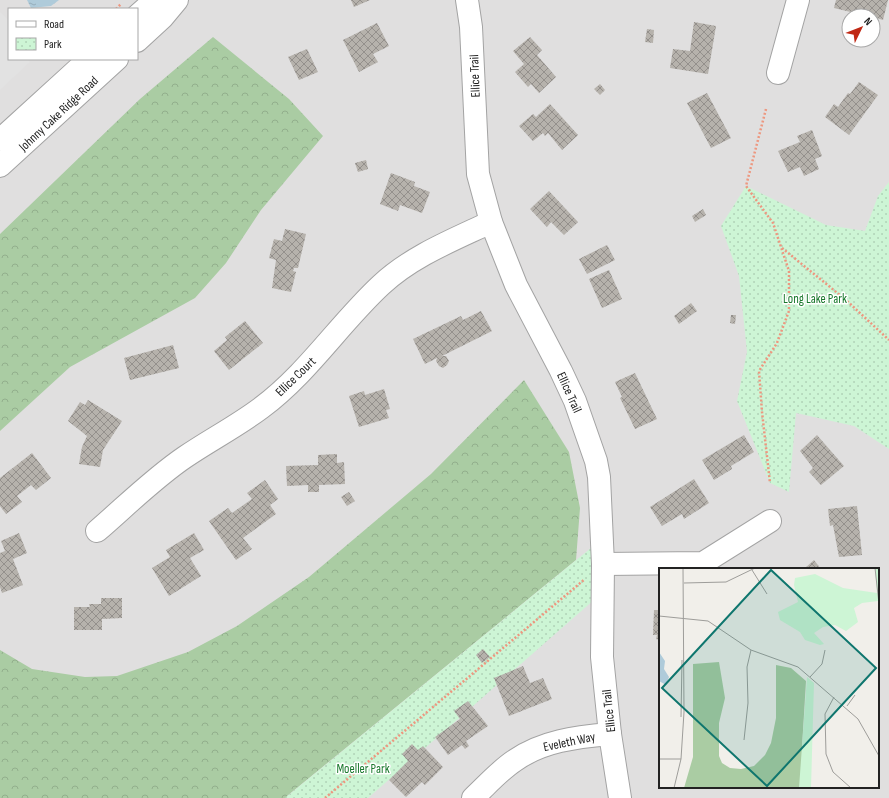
<svg xmlns="http://www.w3.org/2000/svg" width="889" height="798" viewBox="0 0 889 798" font-family="'Sofia Sans Condensed',sans-serif">
  <style>
    .residential { fill: #e0dfdf; fill-rule: evenodd }
    .forest { fill: url(#forest-crowns) }
    .park { fill: url(#park-dots) }
    .parking { fill: #e2e2e2 }
    .water { fill: url(#water-ripples) }
    .building { fill: url(#building-cross-hatch) }
    .lines { fill: none; stroke-linecap: round; stroke-linejoin: round }
    .minor-casing { stroke: #a3a3a3; stroke-width: 24 }
    .path { stroke: #ed977f; stroke-width: 2.5; stroke-dasharray: 2 2; stroke-linecap: butt }
    .minor { stroke: #fff; stroke-width: 22 }
    .labels { text-anchor: middle; stroke-width: 3; stroke-linejoin: round; paint-order: stroke }
    .street-label { font-size: 13px; fill: #222; stroke: #fff }
    .park-label { font-size: 13px; fill: #18782b; stroke: #fff }
    .inset-road { fill: none; stroke: #9e9d9a; stroke-width: 1 }
    .view { fill: #0f766e; fill-opacity: 0.15; stroke: #0f766e; stroke-width: 2 }
    .inset-edge { fill: none; stroke: #222; stroke-width: 2 }
  </style>
  <defs>
    <pattern id="forest-crowns" width="20" height="18" patternUnits="userSpaceOnUse"><rect width="20" height="18" fill="#aacca3"/><path d="M2 6a3 3 0 1 1 6 0M12 15a3 3 0 1 1 6 0" fill="none" stroke="#92af8c"/></pattern>
    <pattern id="park-dots" width="8" height="8" patternUnits="userSpaceOnUse"><rect width="8" height="8" fill="#cdf5d5"/><path d="M2 2h.1M6 6h.1" fill="none" stroke="#b0d2b7" stroke-width="1.8" stroke-linecap="round"/></pattern>
    <pattern id="water-ripples" width="26" height="14" patternUnits="userSpaceOnUse"><rect width="26" height="14" fill="#afcbda"/><path d="M2 4q2-2 4 0t4 0M15 11q2-2 4 0t4 0" fill="none" stroke="#96aebb"/></pattern>
    <pattern id="building-cross-hatch" width="8" height="8" patternUnits="userSpaceOnUse"><rect width="8" height="8" fill="#b6b2ac"/><path d="M0 0l8 8M0 8l8-8" fill="none" stroke="#94908c"/></pattern>
  </defs>
  <rect width="100%" height="100%" fill="#f1efea"/>
  <!-- residential -->
  <path class="residential" d="M0 0H889V798H0ZM9 9H137V59H9ZM849 16H873V40H849ZM660 569H878V787H660Z"/>
  <!-- forest -->
  <g class="forest">
    <polygon points="213,37 289,99 323,136 261,210 226,263 195,298 70,367 0,431 0,234 140,99"/>
    <polygon points="524,380 569,452 580,508 576,560 287,796 290,798 0,798 0,650 32,669 85,677 117,676 188,652 237,626 309,577 431,474"/>
  </g>
  <!-- park -->
  <g class="park">
    <polygon points="889,182 889,449 854,426 796,413 789,492 770,483 737,401 747,352 739,276 721,226 746,186 826,225 865,231 878,196"/>
    <polygon points="591,548 595,599 368,798 285,798"/>
  </g>
  <!-- parking -->
  <polygon class="parking" points="0,12 9,20 9,59 27,59 30,62 0,90"/>
  <!-- water -->
  <polygon class="water" points="27,0 59,0 51,6 31,8"/>
  <!-- building -->
  <g class="building">
    <polygon points="351,0 370,0 354,7"/>
    <polygon points="836,0 888,0 883,20 873,17 873,16 867,16 834,8"/>
    <polygon points="694,22 716,26 708,74 670,68 673,49 690,51"/>
    <polygon points="377,23 389,46 373,54 378,62 359,72 343,40"/>
    <polygon points="647,29 654,30 653,43 645,42"/>
    <polygon points="530,37 542,50 537,55 556,77 539,93 531,84 528,87 515,72 524,64 513,51"/>
    <polygon points="307,49 318,72 299,80 288,57"/>
    <polygon points="859,82 878,95 849,135 825,117 834,104 838,107 848,93 850,94"/>
    <polygon points="600,84 605,90 600,95 594,89"/>
    <polygon points="707,93 731,138 711,148 687,103"/>
    <polygon points="550,104 578,135 562,150 548,133 545,136 543,133 533,141 519,126 533,114 536,117"/>
    <polygon points="812,130 822,156 815,159 819,169 804,176 800,167 788,172 778,151 800,142 797,136"/>
    <polygon points="366,160 368,169 358,172 355,163"/>
    <polygon points="391,173 415,182 414,186 430,192 422,213 400,205 398,211 380,204"/>
    <polygon points="549,191 578,222 564,235 551,222 547,227 530,209"/>
    <polygon points="703,209 706,215 695,222 692,216"/>
    <polygon points="285,229 306,234 298,268 294,268 293,271 296,272 291,292 272,288 276,260 269,258 274,239 282,241"/>
    <polygon points="607,245 615,260 587,274 579,259"/>
    <polygon points="609,270 622,299 602,308 589,279"/>
    <polygon points="691,303 697,311 679,324 674,316"/>
    <polygon points="481,311 492,331 442,356 446,356 449,361 447,365 443,368 439,366 436,361 437,358 425,364 413,339 461,316 463,320"/>
    <polygon points="731,315 736,315 735,324 730,323"/>
    <polygon points="245,321 263,343 229,370 214,351 227,340 225,337"/>
    <polygon points="173,345 179,368 130,380 124,358"/>
    <polygon points="635,373 657,419 635,429 620,398 622,397 615,382"/>
    <polygon points="384,389 390,409 386,410 389,418 359,427 349,396 364,391 365,395"/>
    <polygon points="88,400 122,421 103,450 100,467 79,464 82,447 87,436 68,421 80,402 85,405"/>
    <polygon points="744,435 754,452 731,466 732,469 714,480 702,460"/>
    <polygon points="817,435 844,466 821,485 809,472 813,468 800,451"/>
    <polygon points="32,453 51,478 36,490 31,485 17,496 22,502 6,514 0,506 0,478"/>
    <polygon points="337,454 337,463 344,462 345,484 319,485 319,492 308,492 308,485 287,486 286,466 318,465 318,455"/>
    <polygon points="694,479 709,503 684,519 682,514 662,526 650,507"/>
    <polygon points="265,480 278,499 270,505 276,514 243,538 252,549 236,560 209,521 228,508 232,513 252,499 247,493"/>
    <polygon points="349,492 355,501 347,506 341,497"/>
    <polygon points="857,506 862,555 839,557 833,525 830,526 828,509"/>
    <polygon points="19,533 27,553 13,559 23,585 2,593 0,587 0,553 5,551 1,541"/>
    <polygon points="194,533 204,550 190,558 201,576 169,596 152,568 170,557 166,550"/>
    <polygon points="814,560 821,569 804,569"/>
    <polygon points="101,598 122,598 122,618 102,619 102,630 74,630 74,607 90,607 89,604 101,604"/>
    <polygon points="654,610 660,610 660,640 656,639 657,635 653,635"/>
    <polygon points="483,649 490,657 482,663 476,655"/>
    <polygon points="523,666 530,683 543,678 552,699 509,716 494,678"/>
    <polygon points="468,701 488,726 466,741 469,746 465,749 462,745 448,755 435,737 460,719 454,711"/>
    <polygon points="412,744 418,750 423,746 443,767 425,785 422,782 406,797 389,780 408,761 402,754"/>
  </g>
  <g class="lines">
    <defs>
      <g id="minor">
        <polyline points="467,0 471,27 478,174 491,222 516,285 561,371 575,401 596,461 599,477 603,564 602,657 610,734 620,798"/>
        <polyline points="137,16 155,0"/>
        <polyline points="137,41 162,18 177,0"/>
        <polyline points="778,73 798,0"/>
        <polyline points="0,140 89,59"/>
        <polyline points="0,166 117,59"/>
        <path d="M97 531C126 506 154 478 185 457 210 440 237 426 261 408 308 373 339 324 381 285 412 256 453 240 491 222"/>
        <polyline points="603,564 703,563 770,521"/>
        <path d="M473 798C486 786 499 771 514 761 542 741 576 737 610 734"/>
      </g>
    </defs>
    <!-- minor casing -->
    <use href="#minor" class="minor-casing"/>
    <!-- path -->
    <g class="path">
      <polyline points="116,9 121,4"/>
      <polyline points="766,109 746,186 773,223 789,271 789,311 777,343 759,371 762,412 770,483"/>
      <polyline points="782,248 846,300 889,340"/>
      <polyline points="325,798 585,579"/>
    </g>
    <!-- minor -->
    <use href="#minor" class="minor"/>
  </g>
  <g class="labels">
    <!-- street labels -->
    <g class="street-label">
      <text transform="translate(474 76) rotate(-92)" y="5">Ellice Trail</text>
      <text transform="translate(58 113) rotate(-43)" y="5">Johnny Cake Ridge Road</text>
      <text transform="translate(295 376) rotate(-44)" y="5">Ellice Court</text>
      <text transform="translate(570 392) rotate(66)" y="5">Ellice Trail</text>
      <text transform="translate(608 711) rotate(-96)" y="5">Ellice Trail</text>
      <text transform="translate(569 741) rotate(-12)" y="5">Eveleth Way</text>
    </g>
    <!-- park labels -->
    <g class="park-label">
      <text x="815" y="303">Long Lake Park</text>
      <text x="363" y="773">Moeller Park</text>
    </g>
  </g>
  <!-- overview -->
  <g transform="translate(659 568)">
    <rect width="220" height="220" fill="#f1efea"/>
    <path d="M60 94 66 130 60 155V188L63 195 71 200 82 201 95 198 106 187 112 175 117 150V97L132 100 147 113 143 179 152 220H25L34 189V96Z" fill="#aacca3"/>
    <path d="M216 0H220V36L219 33 203 35 195 40 199 54 187 63 176 57 164 59 155 65 165 76 161 77 146 72 141 64 121 52 119 44 139 34 135 17 136 10 156 6 184 20 218 25ZM148 109 155 115 152 220H140Z" fill="#cdf5d5"/>
    <path d="M0 84 6 93 5 101 10 109 7 117 0 113Z" fill="#afcbda"/>
    <path class="inset-road" d="M216 0 220 36M93 2 108 26M25 15 67 14 96 0M0 48 49 53 92 82 139 99 199 151 220 188M151 109 163 96 166 82M175 129 166 146 167 186 174 204 192 220M188 138 196 127M22 149 23 92M85 172 89 135 88 99 92 82M0 191H22M15 220 22 191 25 144 24 0"/>
    <path class="view" d="M112 2 217 100 108 218 3 120Z"/>
    <rect width="220" height="220" class="inset-edge"/>
  </g>
  <!-- legend -->
  <rect x="8" y="8" width="130" height="52" fill="#ffffff" stroke="#a7a7a7"/>
  <rect x="16" y="21" width="20" height="6" fill="#ffffff" stroke="#a7a7a7"/>
  <text x="44" y="28" font-size="12" fill="#222222">Road</text>
  <rect x="16" y="38" width="20" height="12" fill="url(#park-dots)" stroke="#a7a7a7"/>
  <text x="44" y="48" font-size="12" fill="#222222">Park</text>
  <!-- north arrow -->
  <g transform="translate(861 28) rotate(47)"><circle r="19" fill="#ffffff" stroke="#a7a7a7"/>
  <path d="M0-3L7 15L0 10L-7 15Z" fill="#c02814"/>
  <text y="-6" font-size="11" font-weight="bold" text-anchor="middle" fill="#222222">N</text>
  </g>
</svg>
